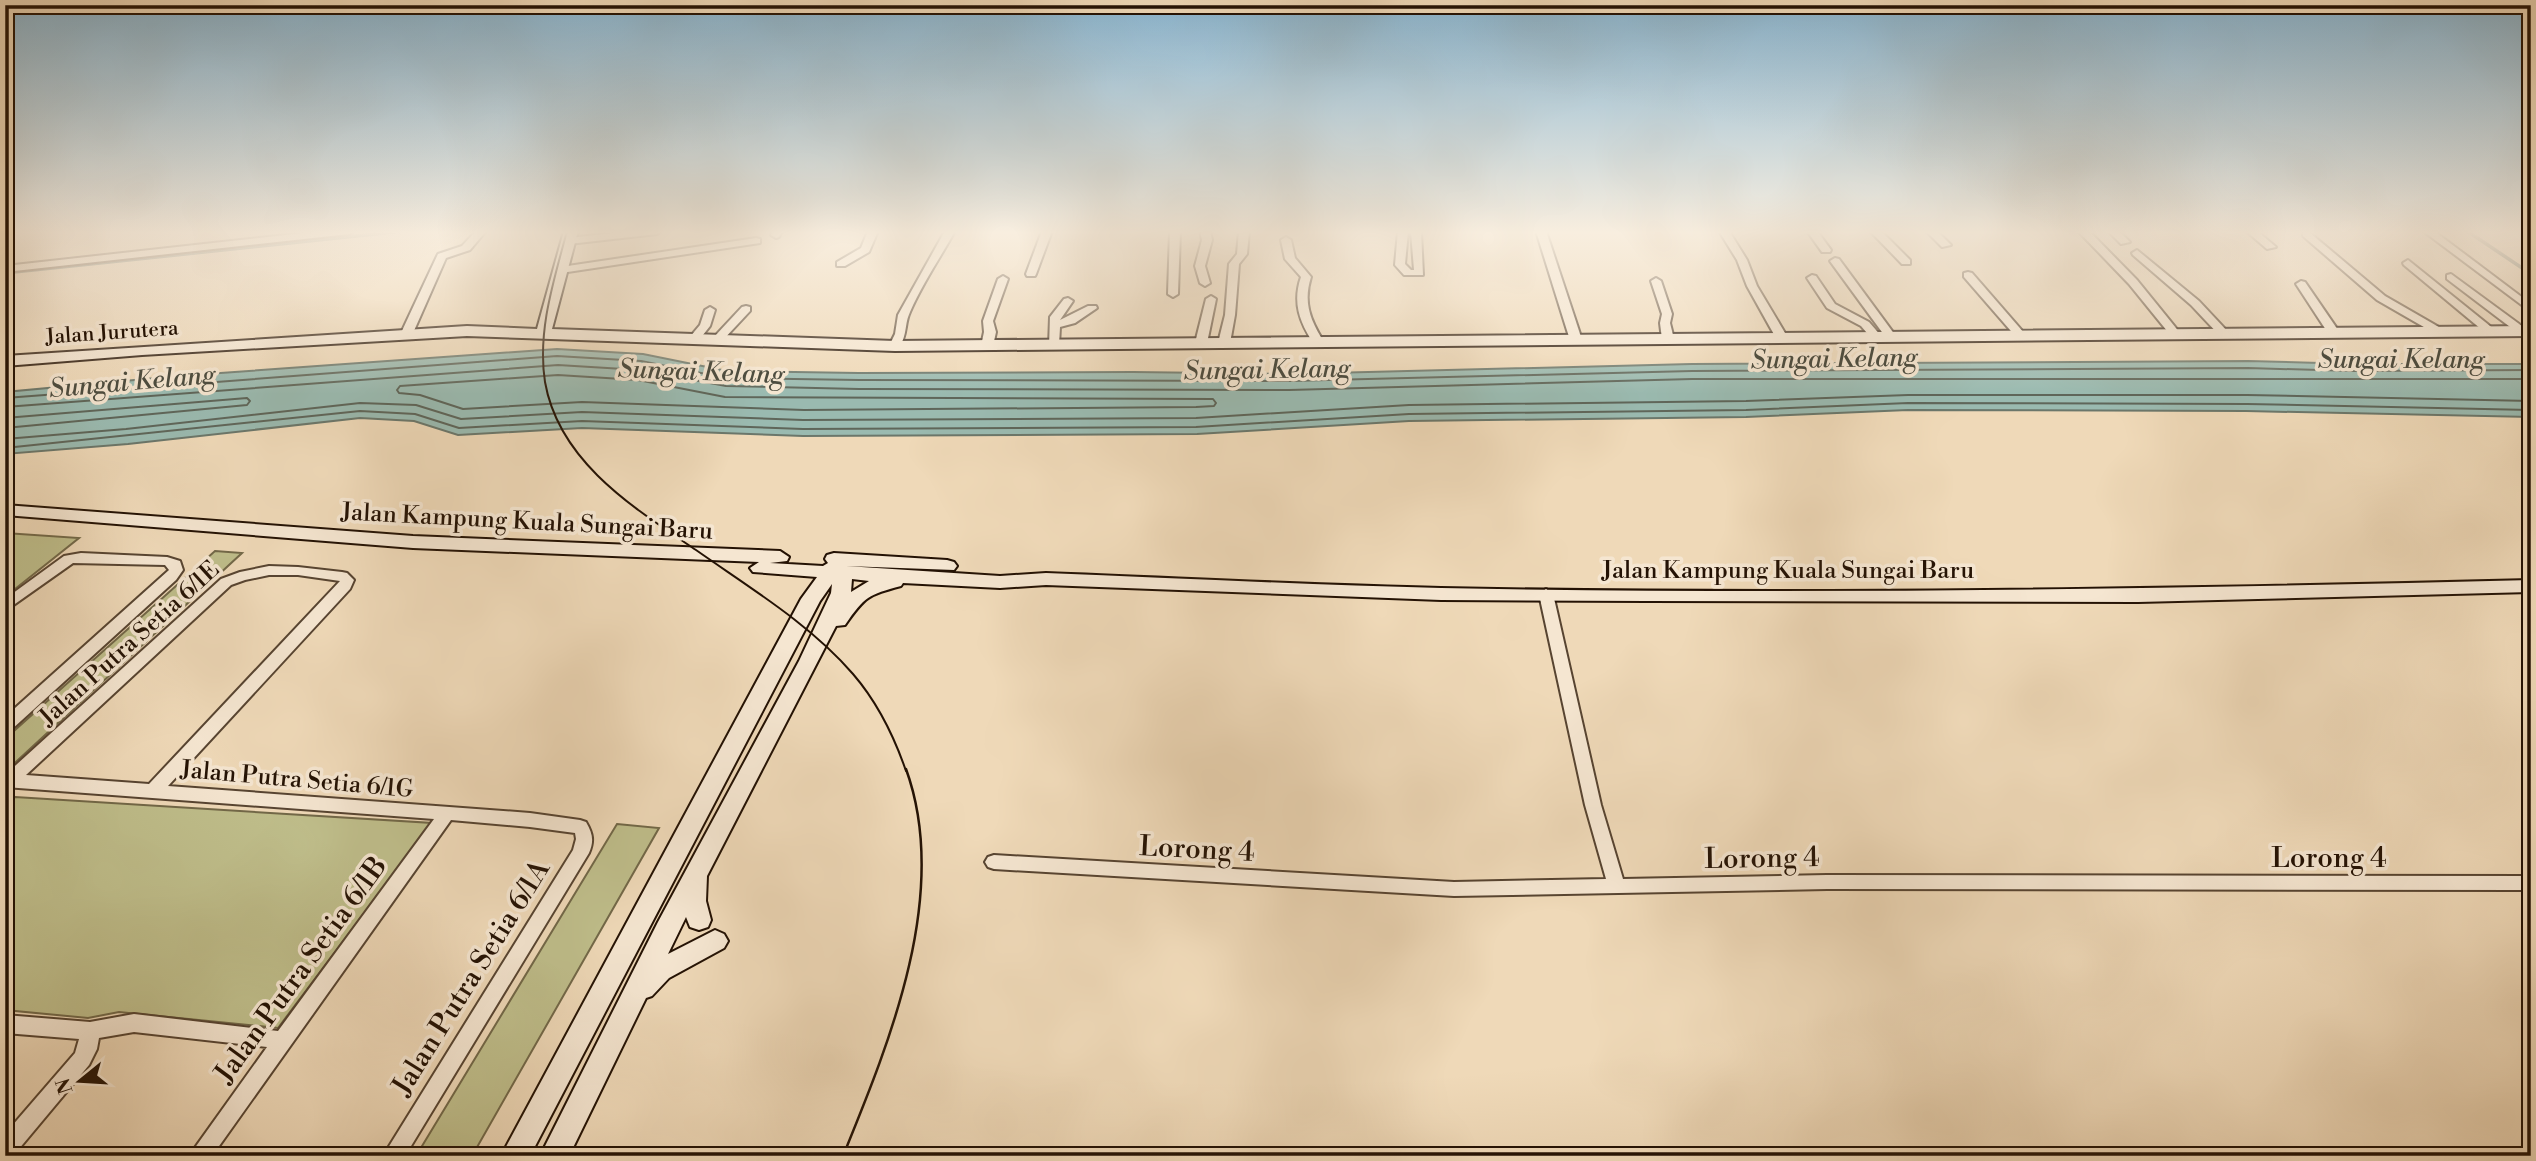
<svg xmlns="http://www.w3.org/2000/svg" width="2536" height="1161" viewBox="0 0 2536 1161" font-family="'Libre Bodoni',serif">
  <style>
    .green { fill: #bfbe8b; stroke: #726848; stroke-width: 2 }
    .water { fill: #9abab0; stroke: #6b776b; stroke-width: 2 }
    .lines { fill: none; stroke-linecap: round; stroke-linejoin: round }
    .shore { stroke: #5f665a; stroke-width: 2 }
    .stream { stroke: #6b776b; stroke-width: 3.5 }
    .street-casing { stroke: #574431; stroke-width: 4 }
    .secondary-casing { stroke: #241204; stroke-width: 4 }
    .street { fill: #f5e6d1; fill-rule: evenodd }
    .secondary { fill: #f5e6d1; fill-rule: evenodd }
    .tram-far1 { stroke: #241204; stroke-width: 2 }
    .tram { stroke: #241204; stroke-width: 2.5 }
    .labels { text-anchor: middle; stroke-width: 7; stroke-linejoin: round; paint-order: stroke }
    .far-street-label { font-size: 21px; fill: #241204; stroke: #f5e6d1 }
    .street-label { font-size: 24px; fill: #241204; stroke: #f5e6d1 }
    .water-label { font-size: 26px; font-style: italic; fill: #4d4d40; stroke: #f5e6d1 }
    .near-street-label { font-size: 28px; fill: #241204; stroke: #f5e6d1 }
  </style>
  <rect width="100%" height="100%" fill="#efd9b8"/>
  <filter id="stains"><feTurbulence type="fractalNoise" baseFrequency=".00286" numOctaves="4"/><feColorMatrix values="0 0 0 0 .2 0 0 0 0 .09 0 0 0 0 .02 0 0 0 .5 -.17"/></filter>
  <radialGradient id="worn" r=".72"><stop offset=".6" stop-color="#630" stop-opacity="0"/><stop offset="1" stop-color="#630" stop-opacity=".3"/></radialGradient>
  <!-- green -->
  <g class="green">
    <polygon points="5,533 79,538 5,597"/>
    <polygon points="215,551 242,553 5,772 5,739"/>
    <polygon points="15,797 432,823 278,1028 119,1012 88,1018 5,1010 5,799"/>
    <polygon points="617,824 659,828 472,1156 416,1156"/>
  </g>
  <!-- water -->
  <polygon class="water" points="557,349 643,354 727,371 859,373 1133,372 1289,374 1692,364 2248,361 2355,364 2531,364 2531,417 2246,411 1908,410 1746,417 1409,421 1197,434 803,436 582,428 458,435 414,421 360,418 128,444 5,454 5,392 178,376"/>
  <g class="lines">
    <!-- shore -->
    <g class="shore">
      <polygon points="558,375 638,380 725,397 1213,399 1216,403 1214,406 1196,407 804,410 582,402 463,409 420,395 399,393 397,390 400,386"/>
      <polyline points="5,398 557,356 641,361 726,378 859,380 1289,381 1692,371 2248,368 2354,371 2531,370"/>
      <polyline points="5,407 558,365 640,370 726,386 859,389 1289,390 1692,379 2531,379"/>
      <polyline points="5,418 247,398 250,401 247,405 5,428"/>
      <polyline points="5,439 126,429 360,403 416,405 461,419 582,412 803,420 1196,418 1409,405 1746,401 1908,395 2247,395 2531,401"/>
      <polyline points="5,448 360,411 415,414 459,428 582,421 803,429 1196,427 1409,414 1746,410 1908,403 2247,404 2531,410"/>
    </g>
    <!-- stream -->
    <g class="stream">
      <polyline points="2467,231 2531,274"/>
      <polyline points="5,273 404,231"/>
    </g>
    <defs>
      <g id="street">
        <polygon points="322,231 354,231 349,234 5,272 5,266"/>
        <polygon points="476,231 486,231 470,250 446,258 413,333 407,336 403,335 401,333 438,254 462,246"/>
        <polygon points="631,231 662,231 657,234 569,244 564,241 569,238"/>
        <polygon points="772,231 782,231 779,237 776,238 771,235"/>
        <polygon points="868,231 878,231 869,252 845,266 837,266 837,262 861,248"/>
        <path d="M945 231H955C940 258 922 284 910 312 904 325 908 333 899 348H891L889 346 895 334 898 315Z"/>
        <polygon points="1042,231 1052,231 1036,274 1035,276 1027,276 1026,274"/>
        <polygon points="1170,231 1180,231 1178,294 1173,297 1168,294"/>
        <polygon points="1200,231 1210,231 1212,240 1205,266 1210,283 1205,286 1200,283 1195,266 1202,240"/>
        <polygon points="1239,231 1249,231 1247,254 1239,264 1235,315 1230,343 1224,346 1218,343 1225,315 1229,264 1237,254"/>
        <polygon points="1398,231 1408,231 1405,264 1411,270 1414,270 1411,231 1421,231 1423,275 1404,275 1395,265"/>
        <polygon points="1536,231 1546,231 1582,340 1580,342 1576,343 1570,340"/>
        <polygon points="1719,231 1729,231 1747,260 1757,286 1788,338 1786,340 1778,340 1776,338 1747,286 1737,260"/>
        <polygon points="1807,231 1817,231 1831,250 1830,252 1822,252"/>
        <polygon points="1870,231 1881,231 1910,260 1910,264 1902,264"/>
        <polygon points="1926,231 1937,231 1951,245 1942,247"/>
        <polygon points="2078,231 2089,231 2137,280 2180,333 2180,337 2172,337 2129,284"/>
        <polygon points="2108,231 2119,231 2130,242 2121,244"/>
        <polygon points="2246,231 2257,231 2276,247 2267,249"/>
        <polygon points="2423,231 2434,231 2531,304 2531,312"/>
        <polygon points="2303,232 2309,232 2385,296 2444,330 2444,334 2436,334 2377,300 2303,236"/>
        <path d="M1286 237 1291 240 1295 258 1311 277C1303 302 1310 320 1324 342L1322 344H1314C1300 323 1292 303 1301 277L1285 259 1281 240Z"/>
        <polygon points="756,238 760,239 760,243 561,273 556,270 561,267"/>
        <polygon points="2137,250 2199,301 2229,333 2229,337 2221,337 2191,305 2133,255 2132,253"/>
        <polygon points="1835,258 1839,259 1895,335 1895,339 1887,339 1830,261"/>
        <polygon points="2408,260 2495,330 2495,334 2487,334 2404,265 2403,263"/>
        <polygon points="1968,272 1972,273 2025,334 2025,338 2017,338 1964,277 1964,273"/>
        <polygon points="2451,274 2526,329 2526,333 2518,333 2447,279 2447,275"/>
        <polygon points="1812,275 1816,276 1835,304 1869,322 1882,337 1880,339 1872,339 1861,326 1827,308 1807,278"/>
        <polygon points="1003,276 1008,279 993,321 996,332 993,346 987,349 981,346 984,332 983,321 998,279"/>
        <polygon points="1656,278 1661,281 1672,314 1670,323 1674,339 1668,342 1662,339 1660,323 1662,314 1651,281"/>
        <polygon points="2301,281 2305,282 2340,333 2338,335 2334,336 2328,333 2296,284"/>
        <polygon points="1211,296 1216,299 1207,343 1201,346 1195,343 1206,299"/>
        <polygon points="1068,298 1073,301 1060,320 1088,306 1096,306 1097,308 1075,323 1060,327 1059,345 1057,347 1049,347 1050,317 1064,299"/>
        <polygon points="746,306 750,307 750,311 722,341 714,341 714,337 742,307"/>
        <polygon points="710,307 715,310 710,326 699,340 691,340 689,338 700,325 705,310"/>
        <polygon points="81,553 167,557 180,561 183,570 176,580 11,730 5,732 5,717 169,570 165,565 73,563 5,611 5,599 64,556"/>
        <path d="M269 566 298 567 342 572 347 573 354 580 350 589 168 786 530 813 580 820 586 822C593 834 594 841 589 853L405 1156H383L573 850 576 839 575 833 530 827 451 820 212 1156H189L267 1047 134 1032 99 1038 97 1049 89 1065 13 1156H5V1134L75 1053 79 1039 5 1033V1015L90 1022 134 1014 278 1031 434 819 5 787V775L221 579 240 572ZM269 575H298L340 581 149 784 26 775 231 585 245 580Z"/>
        <polygon points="1546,589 1553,594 1601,805 1623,879 1827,875 2531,876 2531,890 1827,889 1454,896 994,869 988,867 985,862 988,857 994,855 1454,882 1606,879 1585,805 1539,594"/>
      </g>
      <g id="secondary">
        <polygon points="564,231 578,231 552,329 895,341 2531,326 2531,336 895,351 467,336 142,355 5,366 5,356 467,326 537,329"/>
        <path d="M5 505 413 536 780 551 789 557 787 561 770 563 823 566 828 563 825 559 827 555 834 553 947 560 954 562 957 566 954 570 846 566 1000 576 1046 573C1178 578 1310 585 1441 588 1804 595 2168 589 2531 580V592L2138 602 1648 601 1441 600 1046 585 1000 588 903 583 901 586C868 595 865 596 845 625L836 626 707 876 706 901 711 920 708 927 699 930 690 927 686 917 668 954 715 930 724 934 728 941 724 948 669 978 652 996 646 998 569 1156H540L658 922 799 661 831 593 832 584 820 601 530 1156H501L801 599 817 577 753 572 750 568 759 562 413 548 5 515ZM852 579 869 581 851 592Z"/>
      </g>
    </defs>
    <!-- street casing -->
    <use href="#street" class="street-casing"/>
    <!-- secondary casing -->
    <use href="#secondary" class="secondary-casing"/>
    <!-- street -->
    <use href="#street" class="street"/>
    <!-- secondary -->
    <use href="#secondary" class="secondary"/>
    <!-- tram-far1 -->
    <path class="tram-far1" d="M567 231C554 280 537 331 545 382 559 462 634 508 696 550 750 588 810 624 853 674 878 703 894 736 906 771"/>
    <!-- tram -->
    <path class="tram" d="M843 1156C890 1041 951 893 906 769"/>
  </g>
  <!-- sky -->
  <linearGradient id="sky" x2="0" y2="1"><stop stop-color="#89b6d2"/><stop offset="0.59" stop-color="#f8eedf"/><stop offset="1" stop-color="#f8eedf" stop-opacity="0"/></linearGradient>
  <rect width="2536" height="394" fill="url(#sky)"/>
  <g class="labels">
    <!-- far-street labels -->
    <g class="far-street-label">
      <text transform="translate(112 332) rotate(-4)" y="7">Jalan Jurutera</text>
    </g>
    <!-- street labels -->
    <g class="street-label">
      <text transform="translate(527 521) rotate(3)" y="8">Jalan Kampung Kuala Sungai Baru</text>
      <text x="1788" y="578">Jalan Kampung Kuala Sungai Baru</text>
      <text transform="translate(129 643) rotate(-42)" y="8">Jalan Putra Setia 6/1E</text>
      <text transform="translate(297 779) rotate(5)" y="8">Jalan Putra Setia 6/1G</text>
    </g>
    <!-- water labels -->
    <g class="water-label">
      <text transform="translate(1834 358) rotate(-1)" y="9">Sungai Kelang</text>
      <text x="2401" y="368">Sungai Kelang</text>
      <text transform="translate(1267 369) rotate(-1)" y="9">Sungai Kelang</text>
      <text transform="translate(701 371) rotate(2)" y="9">Sungai Kelang</text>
      <text transform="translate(132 381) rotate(-5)" y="9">Sungai Kelang</text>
    </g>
    <!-- near-street labels -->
    <g class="near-street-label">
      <text transform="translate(1197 848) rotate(3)" y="10">Lorong 4</text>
      <text transform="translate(1762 857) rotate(-1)" y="10">Lorong 4</text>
      <text x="2329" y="867">Lorong 4</text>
      <text transform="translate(300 969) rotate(-54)" y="10">Jalan Putra Setia 6/1B</text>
      <text transform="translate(470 977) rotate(-58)" y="10">Jalan Putra Setia 6/1A</text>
    </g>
  </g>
  <!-- margin -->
  <rect width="2536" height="1161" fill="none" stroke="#efd9b8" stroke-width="28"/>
  <rect x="7" y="7" width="2522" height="1147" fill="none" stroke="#241204" stroke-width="3.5"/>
  <rect x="14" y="14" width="2508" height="1133" fill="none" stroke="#241204" stroke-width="2"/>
  <!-- north arrow -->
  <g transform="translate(80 1081) rotate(252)" stroke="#f5e6d1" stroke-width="5" paint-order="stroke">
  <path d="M0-5L12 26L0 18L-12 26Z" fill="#241204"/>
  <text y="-10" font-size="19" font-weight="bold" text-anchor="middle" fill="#241204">N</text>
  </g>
  <rect width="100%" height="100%" filter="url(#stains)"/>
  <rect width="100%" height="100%" fill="url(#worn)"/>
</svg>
